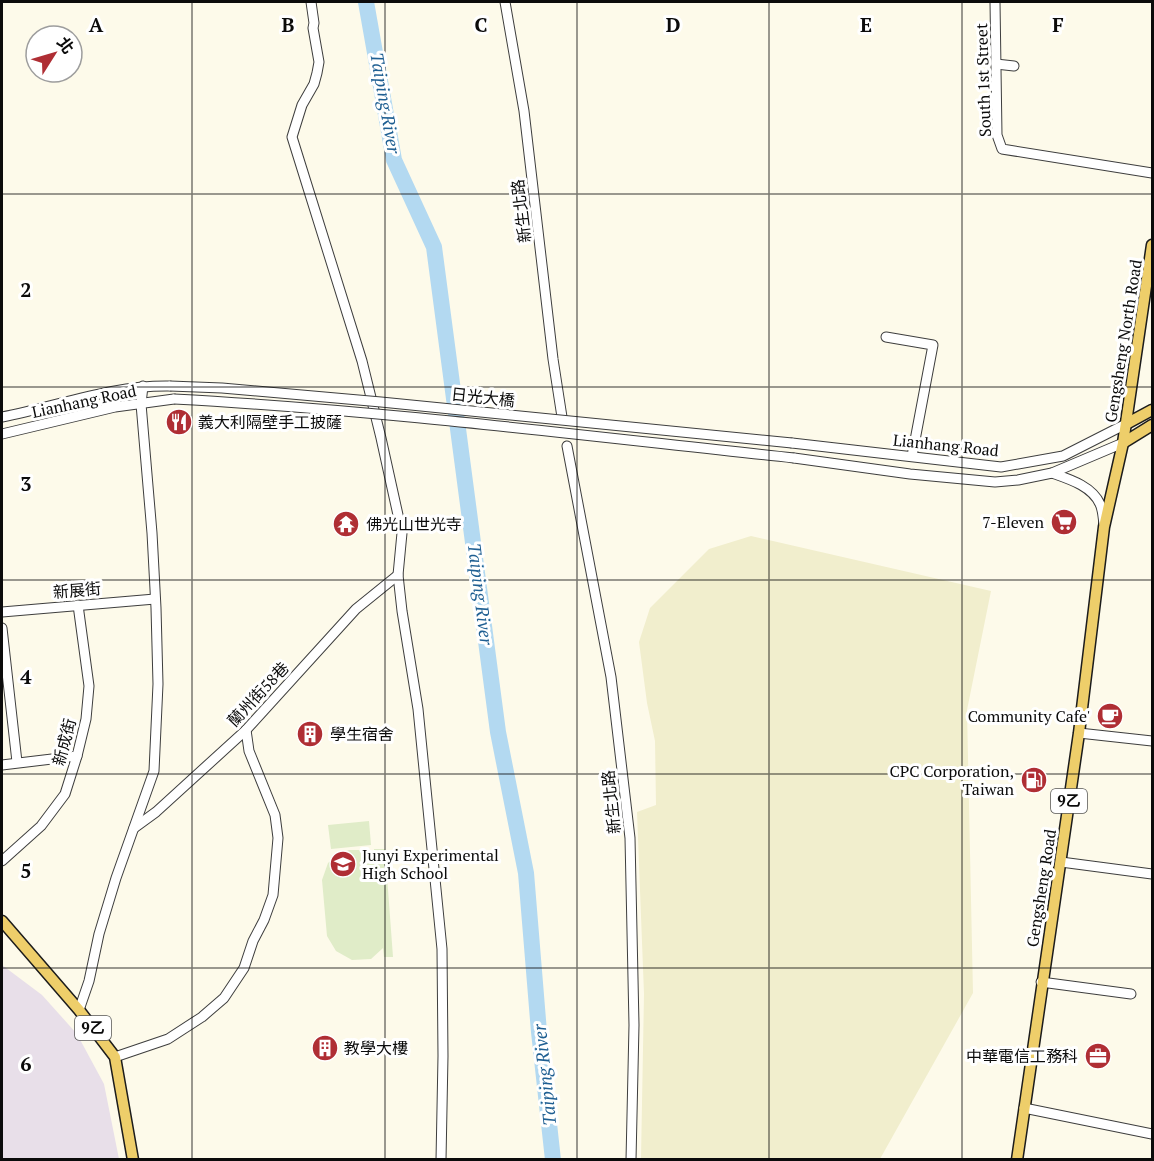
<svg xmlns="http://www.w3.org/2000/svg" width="1154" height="1161" viewBox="0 0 1154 1161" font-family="'PT Serif','Noto Sans TC',serif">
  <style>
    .industrial { fill: #e8dfe9 }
    .farmland { fill: #f1eecd }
    .pitch { fill: #e0ecc8 }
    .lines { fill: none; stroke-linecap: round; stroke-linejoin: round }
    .river { stroke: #b3d9f1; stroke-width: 16 }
    .minor-casing { stroke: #3e3e3e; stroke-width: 11 }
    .major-casing { stroke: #1c1c1c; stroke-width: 13 }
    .minor { stroke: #fff; stroke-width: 9 }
    .major { stroke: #eece6a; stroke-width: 10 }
    .minor-bridge-casing { stroke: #3e3e3e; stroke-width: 11; stroke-linecap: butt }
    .minor-bridge { stroke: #fff; stroke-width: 9 }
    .grid { fill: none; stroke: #0b0b0b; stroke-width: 1.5; stroke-opacity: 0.55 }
    .labels { text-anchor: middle; stroke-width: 6; stroke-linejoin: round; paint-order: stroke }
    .shield { fill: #fff; stroke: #545454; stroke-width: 1.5 }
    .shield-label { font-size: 15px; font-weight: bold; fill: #0b0b0b }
    .street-label { font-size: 16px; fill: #0b0b0b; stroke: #fff }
    .poi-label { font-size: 16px; fill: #0b0b0b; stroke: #fff; text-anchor: start }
    .water-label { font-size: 18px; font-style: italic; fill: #1f5f92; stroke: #fff }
    .grid-label { font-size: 20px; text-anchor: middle; font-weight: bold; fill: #0b0b0b; stroke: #fff; stroke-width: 6; stroke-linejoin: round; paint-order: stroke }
  </style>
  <rect width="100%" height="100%" fill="#fdfaea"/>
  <!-- industrial -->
  <polygon class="industrial" points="2,965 42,995 77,1034 104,1084 119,1159 2,1159"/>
  <!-- farmland -->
  <polygon class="farmland" points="751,536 991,591 967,710 973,993 880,1159 641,1159 644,994 637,812 656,805 655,741 647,703 639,642 650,608 709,549"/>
  <!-- pitch -->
  <g class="pitch">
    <polygon points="369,821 371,845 331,849 328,825"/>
    <polygon points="374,849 385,849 393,957 384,957 383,948 371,959 352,960 336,951 327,936 322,880 328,863 335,857 349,850 359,850 374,858"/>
  </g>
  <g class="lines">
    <!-- river -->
    <polyline class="river" points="366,2 394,160 434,247 498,732 526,873 539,1032 553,1160"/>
    <defs>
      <g id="minor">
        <polyline points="311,2 314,23 313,28 319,62 317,73 314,84 302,105 292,137 362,361 381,438 402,533 398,575 402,611 418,709 442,949 443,1056 441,1160"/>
        <polyline points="505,2 524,111 553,359 562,417"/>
        <polyline points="995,2 997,135 1002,149 1152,173"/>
        <polyline points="996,64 1014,66"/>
        <polyline points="886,337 933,345 912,456"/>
        <path d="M2 417C59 406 111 385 170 386"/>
        <polyline points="2,434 115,407 174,399"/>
        <polyline points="792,443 1001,467 1063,456 1126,424"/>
        <polyline points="567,446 611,677 630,838 634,1025 631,1160"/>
        <polyline points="794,458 910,474 995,482 1018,480 1052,473 1123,443"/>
        <path d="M1052 473C1069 479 1092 486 1100 504 1103 510 1103 518 1104 524"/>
        <polyline points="2,612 155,599"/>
        <polyline points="2,628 17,762"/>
        <polyline points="1079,733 1152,741"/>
        <polyline points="2,765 77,756"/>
        <polyline points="134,828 156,812 246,730 356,609 398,575"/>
        <polyline points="2,861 41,826 65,794 77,756 86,719 89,686 78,605"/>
        <polyline points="1061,862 1152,874"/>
        <polyline points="1041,982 1131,994"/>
        <polyline points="79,1010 89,981 99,934 116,878 154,771 158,684 156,608 152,533 141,404 143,386"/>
        <polyline points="115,1057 168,1039 202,1017 224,998 244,968 253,941 264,920 273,895 278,838 275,815 249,751 246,730"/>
        <polyline points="1024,1108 1152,1134"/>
      </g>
      <g id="major">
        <polyline points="1126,424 1152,410"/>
        <polyline points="1123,443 1152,425"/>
        <polyline points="2,921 79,1010 115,1057 133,1160"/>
        <polyline points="1017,1160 1079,733 1104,527 1123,443 1152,245"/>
      </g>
    </defs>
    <!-- minor casing -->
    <use href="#minor" class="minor-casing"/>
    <!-- major casing -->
    <use href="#major" class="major-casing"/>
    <!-- minor -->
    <use href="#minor" class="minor"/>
    <!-- major -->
    <use href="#major" class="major"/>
    <defs>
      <g id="minor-bridge">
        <polyline points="170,386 222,388 381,402 792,443"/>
        <path d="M174 399C381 410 587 436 794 458"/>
      </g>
    </defs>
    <!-- minor-bridge casing -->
    <use href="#minor-bridge" class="minor-bridge-casing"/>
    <!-- minor-bridge -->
    <use href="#minor-bridge" class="minor-bridge"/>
  </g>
  <!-- grid -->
  <path class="grid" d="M192 2V1160M385 2V1160M577 2V1160M769 2V1160M962 2V1160M2 194H1152M2 387H1152M2 580H1152M2 774H1152M2 968H1152"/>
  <!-- icons -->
  <defs>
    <symbol id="restaurant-disc" viewBox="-11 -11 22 22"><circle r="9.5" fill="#af2e34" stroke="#fff"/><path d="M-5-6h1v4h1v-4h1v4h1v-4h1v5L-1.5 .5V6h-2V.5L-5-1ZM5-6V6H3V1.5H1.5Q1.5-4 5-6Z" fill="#fff"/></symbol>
    <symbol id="supermarket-disc" viewBox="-11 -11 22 22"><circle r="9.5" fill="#af2e34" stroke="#fff"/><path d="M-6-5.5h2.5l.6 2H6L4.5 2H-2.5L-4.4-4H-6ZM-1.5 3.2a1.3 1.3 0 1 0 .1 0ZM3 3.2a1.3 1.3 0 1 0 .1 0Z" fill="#fff"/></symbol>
    <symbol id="temple-disc" viewBox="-11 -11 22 22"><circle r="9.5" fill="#af2e34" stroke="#fff"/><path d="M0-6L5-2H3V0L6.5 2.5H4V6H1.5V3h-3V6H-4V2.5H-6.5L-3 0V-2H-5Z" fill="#fff"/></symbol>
    <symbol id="cafe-disc" viewBox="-11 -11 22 22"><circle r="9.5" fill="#af2e34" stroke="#fff"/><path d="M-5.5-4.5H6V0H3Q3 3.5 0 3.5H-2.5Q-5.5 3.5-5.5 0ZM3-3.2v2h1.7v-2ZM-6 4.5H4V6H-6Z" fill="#fff"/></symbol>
    <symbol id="building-disc" viewBox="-11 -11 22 22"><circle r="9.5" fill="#af2e34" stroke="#fff"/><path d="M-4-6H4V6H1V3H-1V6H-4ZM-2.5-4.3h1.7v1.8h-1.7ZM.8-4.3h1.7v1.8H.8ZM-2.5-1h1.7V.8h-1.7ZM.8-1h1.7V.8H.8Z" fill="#fff"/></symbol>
    <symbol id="fuel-disc" viewBox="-11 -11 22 22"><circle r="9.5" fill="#af2e34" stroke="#fff"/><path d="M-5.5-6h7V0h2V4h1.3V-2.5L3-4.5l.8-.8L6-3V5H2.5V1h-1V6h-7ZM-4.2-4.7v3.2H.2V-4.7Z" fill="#fff"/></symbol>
    <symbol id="school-disc" viewBox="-11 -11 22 22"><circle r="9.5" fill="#af2e34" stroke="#fff"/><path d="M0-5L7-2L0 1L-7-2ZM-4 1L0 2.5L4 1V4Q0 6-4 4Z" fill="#fff"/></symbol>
    <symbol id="office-disc" viewBox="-11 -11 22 22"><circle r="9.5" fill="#af2e34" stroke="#fff"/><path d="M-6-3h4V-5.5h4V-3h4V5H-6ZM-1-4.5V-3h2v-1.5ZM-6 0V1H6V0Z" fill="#fff"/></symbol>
  </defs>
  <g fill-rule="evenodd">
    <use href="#restaurant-disc" x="164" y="407" width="30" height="30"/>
    <use href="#supermarket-disc" x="1049" y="507" width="30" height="30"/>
    <use href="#temple-disc" x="331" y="509" width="30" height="30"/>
    <use href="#cafe-disc" x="1095" y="701" width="30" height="30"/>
    <use href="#building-disc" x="295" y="719" width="30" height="30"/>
    <use href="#fuel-disc" x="1019" y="765" width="30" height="30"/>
    <use href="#school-disc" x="328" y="849" width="30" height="30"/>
    <use href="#building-disc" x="310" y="1033" width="30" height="30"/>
    <use href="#office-disc" x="1083" y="1041" width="30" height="30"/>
  </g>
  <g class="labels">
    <!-- shield labels -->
    <g class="shield">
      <rect x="1051" y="789" width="36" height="24" rx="4.5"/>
      <rect x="75" y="1016" width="36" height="24" rx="4.5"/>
    </g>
    <g class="shield-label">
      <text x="1069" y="806">9乙</text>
      <text x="93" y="1033">9乙</text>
    </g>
    <!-- street labels -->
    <g class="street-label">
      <text transform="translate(983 80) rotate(-92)" y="6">South 1st Street</text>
      <text transform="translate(521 211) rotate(-97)" y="6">新生北路</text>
      <text transform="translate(1123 341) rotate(-81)" y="6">Gengsheng North Road</text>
      <text transform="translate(483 397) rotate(6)" y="6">日光大橋</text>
      <text transform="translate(84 401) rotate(-12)" y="6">Lianhang Road</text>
      <text transform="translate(946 445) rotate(6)" y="6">Lianhang Road</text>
      <text transform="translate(77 590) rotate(-5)" y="6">新展街</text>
      <text transform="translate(258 694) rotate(-47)" y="6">蘭州街58巷</text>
      <text transform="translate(64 742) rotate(-75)" y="6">新成街</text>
      <text transform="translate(611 802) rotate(-96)" y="6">新生北路</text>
      <text transform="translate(1041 888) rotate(-81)" y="6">Gengsheng Road</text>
    </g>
    <!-- poi labels -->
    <g class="poi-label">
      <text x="198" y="428">義大利隔壁手工披薩</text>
      <text x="1044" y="528" text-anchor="end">7-Eleven</text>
      <text x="366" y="530">佛光山世光寺</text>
      <text x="1090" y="722" text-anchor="end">Community Cafe'</text>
      <text x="330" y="740">學生宿舍</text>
      <text x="1014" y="777" text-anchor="end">CPC Corporation,<tspan x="1014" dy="18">Taiwan</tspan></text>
      <text x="362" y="861">Junyi Experimental<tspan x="362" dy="18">High School</tspan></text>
      <text x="344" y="1054">教學大樓</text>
      <text x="1078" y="1062" text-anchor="end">中華電信工務科</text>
    </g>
    <!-- water labels -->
    <g class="water-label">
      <text transform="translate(385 103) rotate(80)" y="6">Taiping River</text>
      <text transform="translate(480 594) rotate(83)" y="6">Taiping River</text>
      <text transform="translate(545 1075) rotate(-96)" y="6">Taiping River</text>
    </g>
  </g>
  <g class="grid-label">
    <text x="96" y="32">A</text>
    <text x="288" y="32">B</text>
    <text x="481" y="32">C</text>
    <text x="673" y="32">D</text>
    <text x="866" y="32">E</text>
    <text x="1058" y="32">F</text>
    <text x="26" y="297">2</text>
    <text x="26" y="491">3</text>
    <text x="26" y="684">4</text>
    <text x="26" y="878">5</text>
    <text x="26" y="1071">6</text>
  </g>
  <!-- border -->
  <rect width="1154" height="1161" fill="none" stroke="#0b0b0b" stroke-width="6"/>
  <!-- north arrow -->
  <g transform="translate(54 54) rotate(53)"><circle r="28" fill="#ffffff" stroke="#9d9d9d" stroke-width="1.5"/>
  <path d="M0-4.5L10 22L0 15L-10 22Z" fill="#af2e34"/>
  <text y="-9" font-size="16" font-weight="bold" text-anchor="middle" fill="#0b0b0b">北</text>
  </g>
</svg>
